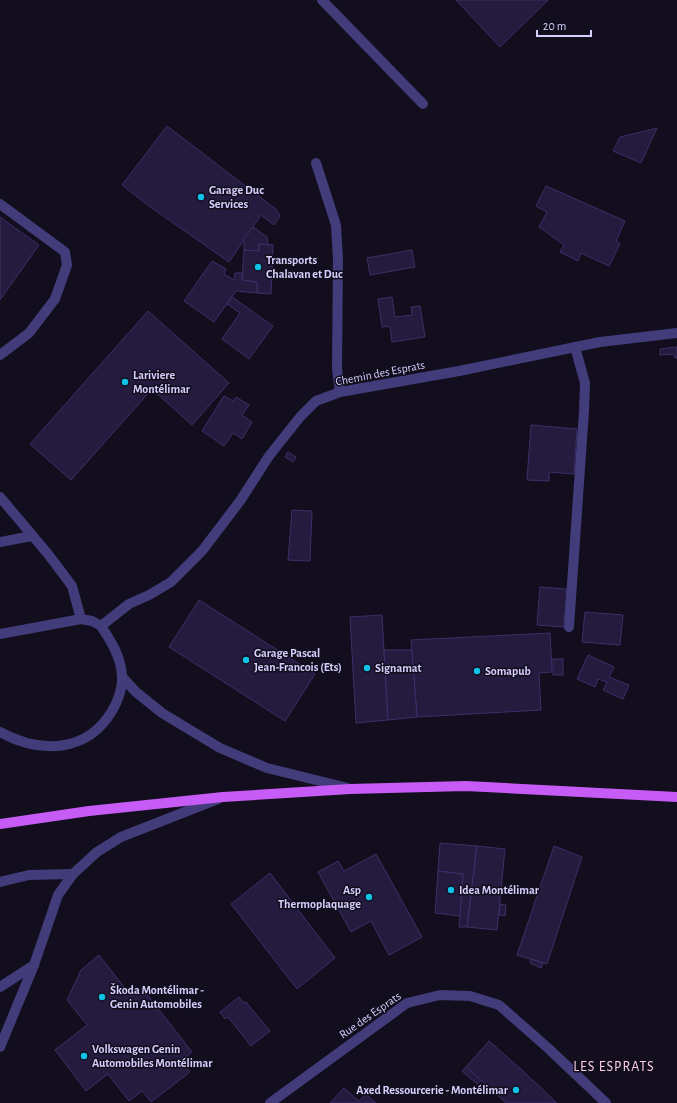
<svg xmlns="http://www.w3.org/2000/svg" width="677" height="1103" viewBox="0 0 677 1103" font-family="'Alegreya Sans',sans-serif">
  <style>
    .building { fill: #241b3e; stroke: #3e2e68 }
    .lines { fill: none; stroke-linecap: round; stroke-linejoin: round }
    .minor { stroke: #423c7a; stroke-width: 10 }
    .major { stroke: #c65cf5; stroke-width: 10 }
    .poi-dot { fill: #0fc2e7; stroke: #120e1e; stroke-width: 1.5 }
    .labels { text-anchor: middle; stroke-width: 3; stroke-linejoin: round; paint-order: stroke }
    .poi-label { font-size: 12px; font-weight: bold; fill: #d6cefc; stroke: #120e1e; text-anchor: start }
    .street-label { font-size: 12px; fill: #d6cefc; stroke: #120e1e }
    .quarter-label { font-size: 14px; letter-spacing: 1px; fill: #fcd0e9; stroke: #120e1e }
  </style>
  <rect width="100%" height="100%" fill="#120e1e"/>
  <!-- building -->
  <g class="building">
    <polygon points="456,0 548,0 500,47"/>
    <polygon points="167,126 277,210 280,216 274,225 261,215 229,262 149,206 122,185"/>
    <polygon points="657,128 641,163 613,151 620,137"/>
    <polygon points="546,186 625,221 616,241 620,244 609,266 581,253 578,261 560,252 564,245 539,227 547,212 536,206"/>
    <polygon points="0,217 39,245 0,300"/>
    <polygon points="253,227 267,237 268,245 259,244 259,251 244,250 244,238"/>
    <polygon points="259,244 273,245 271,294 257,293 257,282 242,280 244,250 259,251"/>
    <polygon points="412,250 415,267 370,275 367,258"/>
    <polygon points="212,261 226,269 224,274 234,280 235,273 242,273 242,280 257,282 257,293 236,291 214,322 184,301"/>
    <polygon points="232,297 273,326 249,359 222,339 240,313 227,304"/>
    <polygon points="392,297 395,317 412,315 411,307 420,306 425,337 392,342 390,326 382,327 378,299"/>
    <polygon points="148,311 229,383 192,425 152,389 71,480 30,444"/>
    <polygon points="677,347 677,358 675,358 674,354 660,355 660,349"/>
    <polygon points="224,396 233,401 236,397 249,405 242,415 252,422 242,439 233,433 224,446 202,431"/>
    <polygon points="531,425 577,429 574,474 549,472 549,481 527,480"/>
    <polygon points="288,452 296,457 293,462 285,457"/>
    <polygon points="292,510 312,511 310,561 288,560"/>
    <polygon points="540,587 567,589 564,627 537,625"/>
    <polygon points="199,600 315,674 285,721 169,647"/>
    <polygon points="585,612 623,615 620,645 582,642"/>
    <polygon points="382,615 388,720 356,723 350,617"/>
    <polygon points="550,633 552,672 539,673 541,710 417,717 411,640"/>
    <polygon points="384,650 412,650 417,717 388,720"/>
    <polygon points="588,655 614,667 609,677 629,685 623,699 603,690 607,682 598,679 595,687 577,679"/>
    <rect x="553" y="659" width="10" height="16"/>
    <polygon points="440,843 477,846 467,927 459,927 463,874 438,871"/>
    <polygon points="477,846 505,849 497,930 467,927"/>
    <polygon points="554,846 582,857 547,964 517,955"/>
    <polygon points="376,854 422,937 389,955 371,921 351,932 318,872 338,861 344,871"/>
    <polygon points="438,871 463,874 460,916 435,913"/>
    <polygon points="270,873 335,958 297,989 231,904"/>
    <polygon points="500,904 506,905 505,916 499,915"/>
    <polygon points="99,955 131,996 142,988 192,1052 181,1061 190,1072 151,1102 142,1091 129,1101 108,1074 86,1091 55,1050 87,1025 67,1000 81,970"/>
    <polygon points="531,959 543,963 541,968 530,963"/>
    <polygon points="239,997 244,1003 246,1002 270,1031 251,1046 228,1017 225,1019 220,1012"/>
    <polygon points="489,1041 523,1071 557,1103 506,1103 466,1067"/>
    <polygon points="466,1067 481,1080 477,1084 462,1071"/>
    <polygon points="344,1088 359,1101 366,1094 376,1103 330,1103"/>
  </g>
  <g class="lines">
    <!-- minor -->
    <g class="minor">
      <polyline points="322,0 423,104"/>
      <polyline points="316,163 336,225 338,259 337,369 340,392"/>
      <polyline points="0,204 65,252 67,265 55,299 29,333 0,355"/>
      <polyline points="0,497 48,554 72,586 81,619"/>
      <polyline points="0,542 32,536"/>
      <polyline points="101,626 129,604 149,595 171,582 202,551 240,501 269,456 300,417 316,401 340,392 459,371 600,342 677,333"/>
      <polyline points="569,627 584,411 585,383 575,347"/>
      <polyline points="0,634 81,619 92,621 101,626"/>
      <polyline points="122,677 136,692 162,713 220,748 267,768 348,788"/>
      <path d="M0 732C40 754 87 753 112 711 118 701 123 687 122 676 121 657 111 641 101 626"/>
      <polyline points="0,882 29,875 73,874"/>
      <polyline points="0,987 34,965"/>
      <polyline points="0,1047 34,965 58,895 73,874 97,852 121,837 218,799"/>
      <polyline points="270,1103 407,1003 440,995 470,996 499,1005 549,1049 606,1103"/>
    </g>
    <!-- major -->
    <polyline class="major" points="0,824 89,811 223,797 350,789 466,786 677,797"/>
  </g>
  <!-- markers -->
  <g class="poi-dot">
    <circle cx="201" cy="197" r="4"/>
    <circle cx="258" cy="267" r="4"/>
    <circle cx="125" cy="382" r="4"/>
    <circle cx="246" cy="660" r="4"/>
    <circle cx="367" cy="668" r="4"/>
    <circle cx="477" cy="671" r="4"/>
    <circle cx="451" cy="890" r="4"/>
    <circle cx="369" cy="897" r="4"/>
    <circle cx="102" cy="997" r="4"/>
    <circle cx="84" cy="1056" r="4"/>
    <circle cx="516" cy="1090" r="4"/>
  </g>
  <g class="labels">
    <!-- poi labels -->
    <g class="poi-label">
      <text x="209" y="194">Garage Duc<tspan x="209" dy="14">Services</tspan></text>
      <text x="266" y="264">Transports<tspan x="266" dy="14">Chalavan et Duc</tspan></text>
      <text x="133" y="379">Lariviere<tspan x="133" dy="14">Montélimar</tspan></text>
      <text x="254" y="657">Garage Pascal<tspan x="254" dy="14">Jean-Francois (Ets)</tspan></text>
      <text x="375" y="672">Signamat</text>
      <text x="485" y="675">Somapub</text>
      <text x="361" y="894" text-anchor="end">Asp<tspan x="361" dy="14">Thermoplaquage</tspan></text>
      <text x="459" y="894">Idea Montélimar</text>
      <text x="110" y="994">Škoda Montélimar -<tspan x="110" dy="14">Genin Automobiles</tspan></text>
      <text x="92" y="1053">Volkswagen Genin<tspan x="92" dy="14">Automobiles Montélimar</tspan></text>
      <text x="508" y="1094" text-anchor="end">Axed Ressourcerie - Montélimar</text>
    </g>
    <!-- street labels -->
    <g class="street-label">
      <text transform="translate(380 373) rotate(-11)" y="4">Chemin des Esprats</text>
      <text transform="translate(370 1015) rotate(-35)" y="4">Rue des Esprats</text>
    </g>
    <!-- quarter labels -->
    <g class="quarter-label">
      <text x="614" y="1071">LES ESPRATS</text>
    </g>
  </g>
  <!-- scale -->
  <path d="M537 30v6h54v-6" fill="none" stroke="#d6cefc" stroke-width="2"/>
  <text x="543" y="30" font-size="12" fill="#d6cefc" stroke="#120e1e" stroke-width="3" paint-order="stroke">20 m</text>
</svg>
